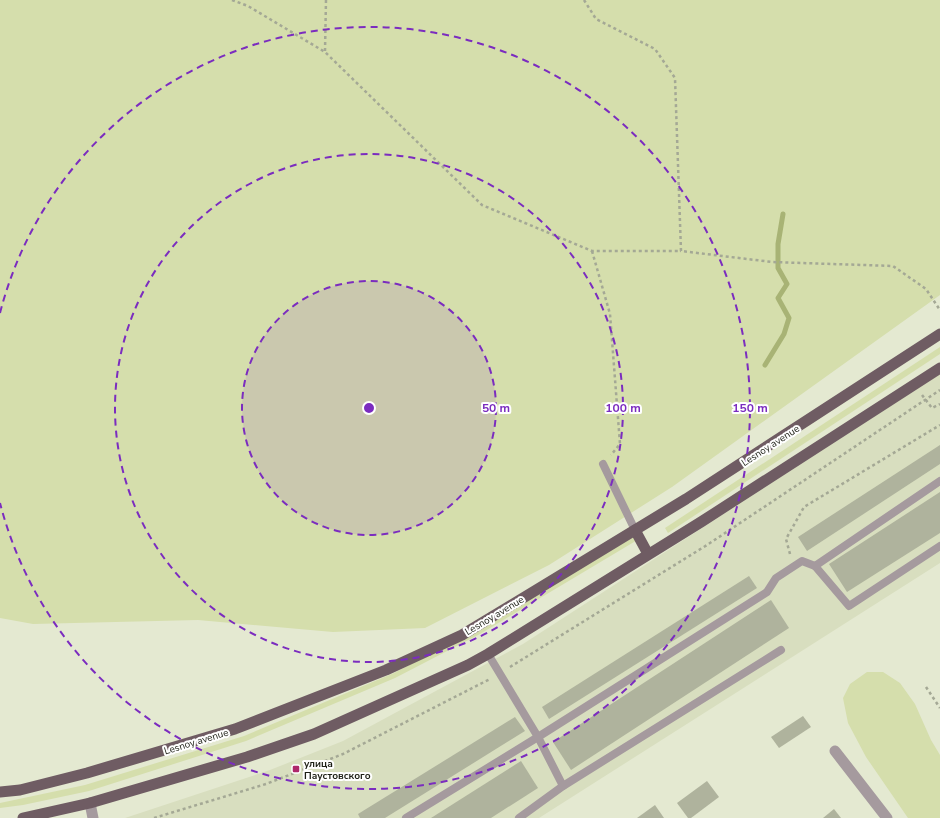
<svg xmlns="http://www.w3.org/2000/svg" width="940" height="818" viewBox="0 0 940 818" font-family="'Nunito Sans',sans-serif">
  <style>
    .built { fill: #d8debf }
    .green { fill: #d5deac }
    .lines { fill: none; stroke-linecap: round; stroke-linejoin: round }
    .stream { stroke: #a8b375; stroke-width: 5 }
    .building { fill: #afb39d }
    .path { stroke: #a4a895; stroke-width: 2.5; stroke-dasharray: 3 3; stroke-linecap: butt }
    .service { stroke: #a59a9e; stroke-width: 8 }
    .minor { stroke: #a59a9e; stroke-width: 11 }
    .primary { stroke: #6f5c63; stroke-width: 11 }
    .ring { fill: none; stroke: #7b2cbf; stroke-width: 2; stroke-dasharray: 7 5 }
    .poi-dot { fill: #ae276b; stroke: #fff; stroke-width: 1.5 }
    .labels { text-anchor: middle; stroke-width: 4; stroke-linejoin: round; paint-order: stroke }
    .street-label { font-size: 10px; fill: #1d1f16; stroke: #fff }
    .poi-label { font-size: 10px; font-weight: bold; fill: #1d1f16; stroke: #fff; text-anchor: start }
    .centre { fill: #7b2cbf; stroke: #fff; stroke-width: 2 }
    .ring-label { font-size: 12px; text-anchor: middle; font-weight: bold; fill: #7b2cbf; stroke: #fff; stroke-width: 4; stroke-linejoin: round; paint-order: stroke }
  </style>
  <rect width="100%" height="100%" fill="#e4e9d1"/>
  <!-- built -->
  <polygon class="built" points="940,374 940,563 539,818 125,818 270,770 343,741 523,644"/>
  <!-- green -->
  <g class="green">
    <polygon points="0,0 940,0 940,295 672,487 549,565 425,628 333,632 198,620 33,624 0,618"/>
    <polygon points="940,347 940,354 668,533 665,528"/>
    <polygon points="636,535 639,539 480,634 395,678 246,741 89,791 23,805 0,808 0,803 85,785 244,736 394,673 478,629"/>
    <polygon points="867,672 883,672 900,683 915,704 931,740 940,755 940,818 908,818 866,757 848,723 843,698 850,684"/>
  </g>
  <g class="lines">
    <!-- stream -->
    <polyline class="stream" points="765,365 784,334 789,318 778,298 787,284 778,268 778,244 783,214"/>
  </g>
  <!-- building -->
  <g class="building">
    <polygon points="940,445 940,464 807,551 798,537"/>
    <polygon points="940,492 940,533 847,592 829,564"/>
    <polygon points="749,576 757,588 549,719 542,707"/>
    <polygon points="771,600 789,628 571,770 553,742"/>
    <polygon points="803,716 811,727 779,748 771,737"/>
    <polygon points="515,717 525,731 385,818 360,818 358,814"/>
    <polygon points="521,761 538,788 491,818 431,818"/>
    <polygon points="707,781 719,797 691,818 688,818 677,803"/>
    <polygon points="655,805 664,818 637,818"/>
    <polygon points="834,809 841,818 823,818"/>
  </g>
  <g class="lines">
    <!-- path -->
    <g class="path">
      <polyline points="232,0 248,6 325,52 482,205 592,251 681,251"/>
      <polyline points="584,0 596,19 655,49 675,78 681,251 772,262 893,266 926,289 940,310"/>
      <polyline points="325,51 326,0"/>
      <polyline points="592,251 610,314 620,444 611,455"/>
      <polyline points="922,395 932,408 940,404"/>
      <polyline points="790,554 786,539 804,507 940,425"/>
      <polyline points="510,667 707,545 940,390"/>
      <polyline points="926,687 940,708"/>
      <polyline points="154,818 266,784 343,754 490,679"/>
    </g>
    <!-- service -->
    <g class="service">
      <polyline points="603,464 635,530"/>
      <polyline points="815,566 849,606 940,546"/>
      <polyline points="488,654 538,737 563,786"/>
      <polyline points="406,818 538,737 767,592 776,578 802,561 815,566 940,481"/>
      <polyline points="519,818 563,786 781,650"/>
    </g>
    <!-- minor -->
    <g class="minor">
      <polyline points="835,751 887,818"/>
      <polyline points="90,803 93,818"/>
    </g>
    <!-- primary -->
    <g class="primary">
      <polyline points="635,530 648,554"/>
      <polyline points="0,792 20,790 87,773 235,729 386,670 462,635 686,499 940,334"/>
      <polyline points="23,818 90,803 247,757 314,734 468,665 488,654 701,522 940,368"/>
    </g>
  </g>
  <!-- distance rings -->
  <circle cx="369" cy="408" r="127" fill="#7b2cbf" fill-opacity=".12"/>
  <g class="ring">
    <circle cx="369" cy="408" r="127"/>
    <circle cx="369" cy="408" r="254"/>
    <path d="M0 313A381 381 0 1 1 0 503"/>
  </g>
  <!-- markers -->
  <rect class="poi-dot" x="292" y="765" width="8" height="8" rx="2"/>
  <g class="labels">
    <!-- street labels -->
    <g class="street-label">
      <text transform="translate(770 445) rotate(-33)" y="4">Lesnoy avenue</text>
      <text transform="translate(494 615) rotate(-31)" y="4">Lesnoy avenue</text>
      <text transform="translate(196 741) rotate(-17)" y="4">Lesnoy avenue</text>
    </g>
    <!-- poi labels -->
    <g class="poi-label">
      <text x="304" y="767">улица<tspan x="304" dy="12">Паустовского</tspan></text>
    </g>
  </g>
  <circle cx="369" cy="408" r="6" class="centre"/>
  <g class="ring-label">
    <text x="496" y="412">50 m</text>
    <text x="623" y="412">100 m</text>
    <text x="750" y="412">150 m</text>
  </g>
</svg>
